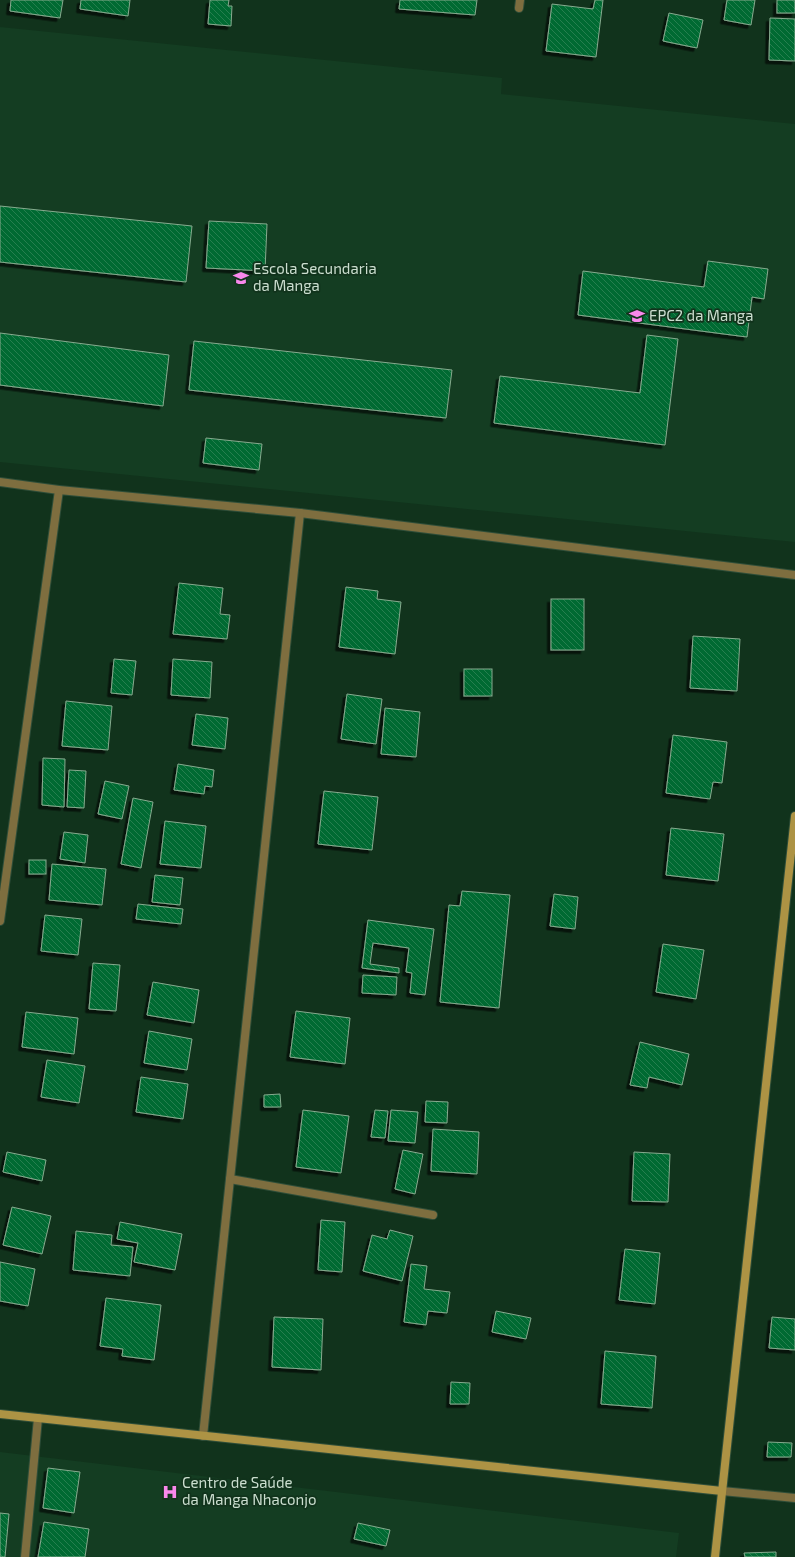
<svg xmlns="http://www.w3.org/2000/svg" width="795" height="1557" viewBox="0 0 795 1557" font-family="'Exo 2',sans-serif">
  <style>
    .built { fill: #143d22 }
    .building { fill: url(#building-back-hatch); stroke: #87ab8f; filter: url(#shadow) }
    .lines { fill: none; stroke-linecap: round; stroke-linejoin: round }
    .lane-casing { stroke: #2f4e39; stroke-width: 10 }
    .street-casing { stroke: #2f4e39; stroke-width: 10 }
    .secondary-casing { stroke: #2f4e39; stroke-width: 10 }
    .lane { stroke: #7e6e3f; stroke-width: 8 }
    .street { stroke: #7e6e3f; stroke-width: 8 }
    .secondary { stroke: #ad9344; stroke-width: 8 }
    .labels { text-anchor: middle; stroke-width: 3.5; stroke-linejoin: round; paint-order: stroke }
    .poi-label { font-size: 15px; fill: #cbdecf; stroke: #11331c; text-anchor: start }
  </style>
  <defs>
    <pattern id="building-back-hatch" width="6" height="6" patternUnits="userSpaceOnUse"><rect width="6" height="6" fill="#016a32"/><path d="M-1 5l2 2M0 0l6 6M5-1l2 2" fill="none" stroke="#257f4f"/></pattern>
    <filter id="shadow"><feDropShadow dx="-3.5" dy="3.5" stdDeviation="0" flood-color="#0009"/></filter>
  </defs>
  <rect width="100%" height="100%" fill="#11331c"/>
  <!-- built -->
  <g class="built">
    <polygon points="0,27 502,78 501,94 795,124 795,542 0,462"/>
    <polygon points="0,1452 679,1533 676,1557 0,1557"/>
  </g>
  <!-- building -->
  <g class="building">
    <polygon points="11,0 63,0 60,18 10,11"/>
    <polygon points="81,0 130,0 128,16 80,9"/>
    <polygon points="210,0 229,0 228,6 232,6 231,26 208,24"/>
    <polygon points="400,0 477,0 475,15 399,9"/>
    <polygon points="595,0 603,0 596,57 546,51 552,4 593,9"/>
    <polygon points="727,0 755,0 751,25 724,20"/>
    <rect x="777" y="0" width="18" height="13"/>
    <polygon points="669,13 703,20 697,48 663,41"/>
    <polygon points="770,18 795,19 795,61 769,60"/>
    <polygon points="0,206 192,226 186,282 0,262"/>
    <polygon points="209,221 267,224 265,271 206,268"/>
    <polygon points="708,261 768,269 764,299 752,297 747,337 578,315 583,271 704,287"/>
    <polygon points="0,333 169,355 163,406 0,385"/>
    <polygon points="647,335 678,339 665,445 494,423 500,376 640,393"/>
    <polygon points="194,341 452,370 446,418 189,390"/>
    <polygon points="206,438 262,444 259,470 203,463"/>
    <polygon points="179,583 223,588 220,614 230,615 227,639 173,634"/>
    <polygon points="346,587 378,591 377,599 401,602 395,654 339,647"/>
    <rect x="551" y="599" width="33" height="51"/>
    <polygon points="693,636 740,639 737,691 690,688"/>
    <polygon points="114,659 136,661 132,695 111,693"/>
    <polygon points="173,659 212,662 210,698 171,695"/>
    <rect x="464" y="669" width="28" height="27"/>
    <polygon points="347,694 382,699 376,744 341,739"/>
    <polygon points="66,701 112,706 108,750 62,746"/>
    <polygon points="385,708 420,712 416,757 381,754"/>
    <polygon points="196,714 228,718 225,749 192,745"/>
    <polygon points="673,735 727,742 722,783 713,782 710,799 666,793"/>
    <polygon points="43,758 65,759 64,807 42,805"/>
    <polygon points="178,764 214,770 212,787 205,786 204,794 174,790"/>
    <polygon points="69,770 86,771 84,808 67,807"/>
    <polygon points="105,781 129,786 122,819 98,814"/>
    <polygon points="324,791 378,797 372,850 318,844"/>
    <polygon points="133,798 153,802 141,868 121,864"/>
    <polygon points="165,821 206,826 201,868 160,864"/>
    <polygon points="671,828 724,834 718,881 666,875"/>
    <polygon points="64,832 88,835 85,863 60,859"/>
    <rect x="29" y="860" width="17" height="14"/>
    <polygon points="52,864 106,869 102,905 49,900"/>
    <polygon points="155,875 183,878 180,905 152,902"/>
    <polygon points="462,891 510,895 499,1008 440,1002 449,905 460,906"/>
    <polygon points="554,894 578,897 575,929 550,926"/>
    <polygon points="138,904 183,909 181,924 136,919"/>
    <polygon points="45,915 82,919 78,955 41,951"/>
    <polygon points="368,920 434,929 425,995 410,993 412,973 406,972 409,948 373,943 370,964 399,968 399,973 362,968"/>
    <polygon points="663,944 704,950 696,999 656,992"/>
    <polygon points="93,963 120,965 116,1011 89,1009"/>
    <polygon points="363,975 397,977 396,995 362,993"/>
    <polygon points="153,982 199,990 194,1023 147,1015"/>
    <polygon points="296,1011 350,1018 345,1064 290,1057"/>
    <polygon points="26,1012 78,1018 74,1054 22,1047"/>
    <polygon points="149,1031 192,1039 187,1070 144,1063"/>
    <polygon points="640,1042 689,1054 682,1085 649,1077 647,1088 630,1085"/>
    <polygon points="47,1060 85,1066 79,1103 41,1097"/>
    <polygon points="141,1077 188,1084 183,1119 136,1112"/>
    <polygon points="280,1094 281,1107 264,1107 264,1095"/>
    <polygon points="426,1101 448,1102 447,1123 425,1122"/>
    <polygon points="303,1110 349,1116 341,1173 296,1167"/>
    <polygon points="375,1110 388,1111 385,1138 371,1137"/>
    <polygon points="391,1110 418,1112 415,1143 388,1141"/>
    <polygon points="433,1129 479,1132 477,1174 431,1171"/>
    <polygon points="403,1150 423,1154 415,1194 395,1189"/>
    <polygon points="7,1152 46,1160 42,1181 3,1172"/>
    <polygon points="634,1152 670,1154 668,1202 632,1201"/>
    <polygon points="12,1207 51,1216 42,1254 3,1245"/>
    <polygon points="321,1220 345,1222 342,1272 318,1270"/>
    <polygon points="120,1222 182,1234 175,1270 134,1262 138,1243 117,1239"/>
    <polygon points="390,1230 413,1236 402,1281 363,1271 372,1235 387,1239"/>
    <polygon points="76,1231 112,1235 111,1245 133,1247 130,1276 73,1270"/>
    <polygon points="625,1249 660,1253 655,1304 619,1300"/>
    <polygon points="0,1262 35,1269 28,1306 0,1301"/>
    <polygon points="411,1264 427,1266 424,1289 450,1292 447,1313 428,1311 426,1325 404,1322"/>
    <polygon points="106,1298 161,1305 154,1360 122,1356 123,1349 100,1346"/>
    <polygon points="496,1311 531,1318 526,1339 492,1332"/>
    <polygon points="274,1317 323,1319 321,1370 272,1367"/>
    <polygon points="772,1317 795,1319 795,1350 769,1348"/>
    <polygon points="605,1351 656,1356 652,1408 601,1404"/>
    <polygon points="451,1382 470,1383 469,1404 450,1404"/>
    <polygon points="768,1442 792,1443 791,1457 767,1457"/>
    <polygon points="48,1468 80,1472 74,1513 43,1508"/>
    <polygon points="0,1513 9,1514 5,1557 0,1557"/>
    <polygon points="44,1522 89,1529 85,1557 38,1557"/>
    <polygon points="358,1523 390,1530 386,1546 354,1539"/>
    <polygon points="776,1552 776,1557 745,1557 744,1553"/>
  </g>
  <g class="lines">
    <defs>
      <g id="lane">
        <polyline points="230,1179 433,1215"/>
        <polyline points="25,1557 38,1418"/>
      </g>
      <g id="street">
        <polyline points="519,8 520,0"/>
        <polyline points="0,482 59,490 300,513 795,575"/>
        <polyline points="0,921 59,490"/>
        <polyline points="203,1436 300,513"/>
        <polyline points="722,1491 795,1498"/>
      </g>
      <g id="secondary">
        <polyline points="0,1414 722,1491"/>
        <polyline points="715,1557 795,816"/>
      </g>
    </defs>
    <!-- lane casing -->
    <use href="#lane" class="lane-casing"/>
    <!-- street casing -->
    <use href="#street" class="street-casing"/>
    <!-- secondary casing -->
    <use href="#secondary" class="secondary-casing"/>
    <!-- lane -->
    <use href="#lane" class="lane"/>
    <!-- street -->
    <use href="#street" class="street"/>
    <!-- secondary -->
    <use href="#secondary" class="secondary"/>
  </g>
  <!-- icons -->
  <defs>
    <symbol id="school-bare" viewBox="-9 -9 18 18"><path d="M0-5L7-2L0 1L-7-2ZM-4 1L0 2.5L4 1V4Q0 6-4 4Z" fill="#f888eb" stroke="#11331c" stroke-width="2.5" paint-order="stroke"/></symbol>
    <symbol id="hospital-bare" viewBox="-9 -9 18 18"><path d="M-5-5h3v3.5h4V-5h3V5h-3V1.5h-4V5h-3Z" fill="#f888eb" stroke="#11331c" stroke-width="2.5" paint-order="stroke"/></symbol>
  </defs>
  <g fill-rule="evenodd">
    <use href="#school-bare" x="230" y="267" width="22" height="22"/>
    <use href="#school-bare" x="626" y="305" width="22" height="22"/>
    <use href="#hospital-bare" x="159" y="1481" width="22" height="22"/>
  </g>
  <g class="labels">
    <!-- poi labels -->
    <g class="poi-label">
      <text x="253" y="274">Escola Secundaria<tspan x="253" dy="17">da Manga</tspan></text>
      <text x="649" y="321">EPC2 da Manga</text>
      <text x="182" y="1488">Centro de Saúde<tspan x="182" dy="17">da Manga Nhaconjo</tspan></text>
    </g>
  </g>
</svg>
